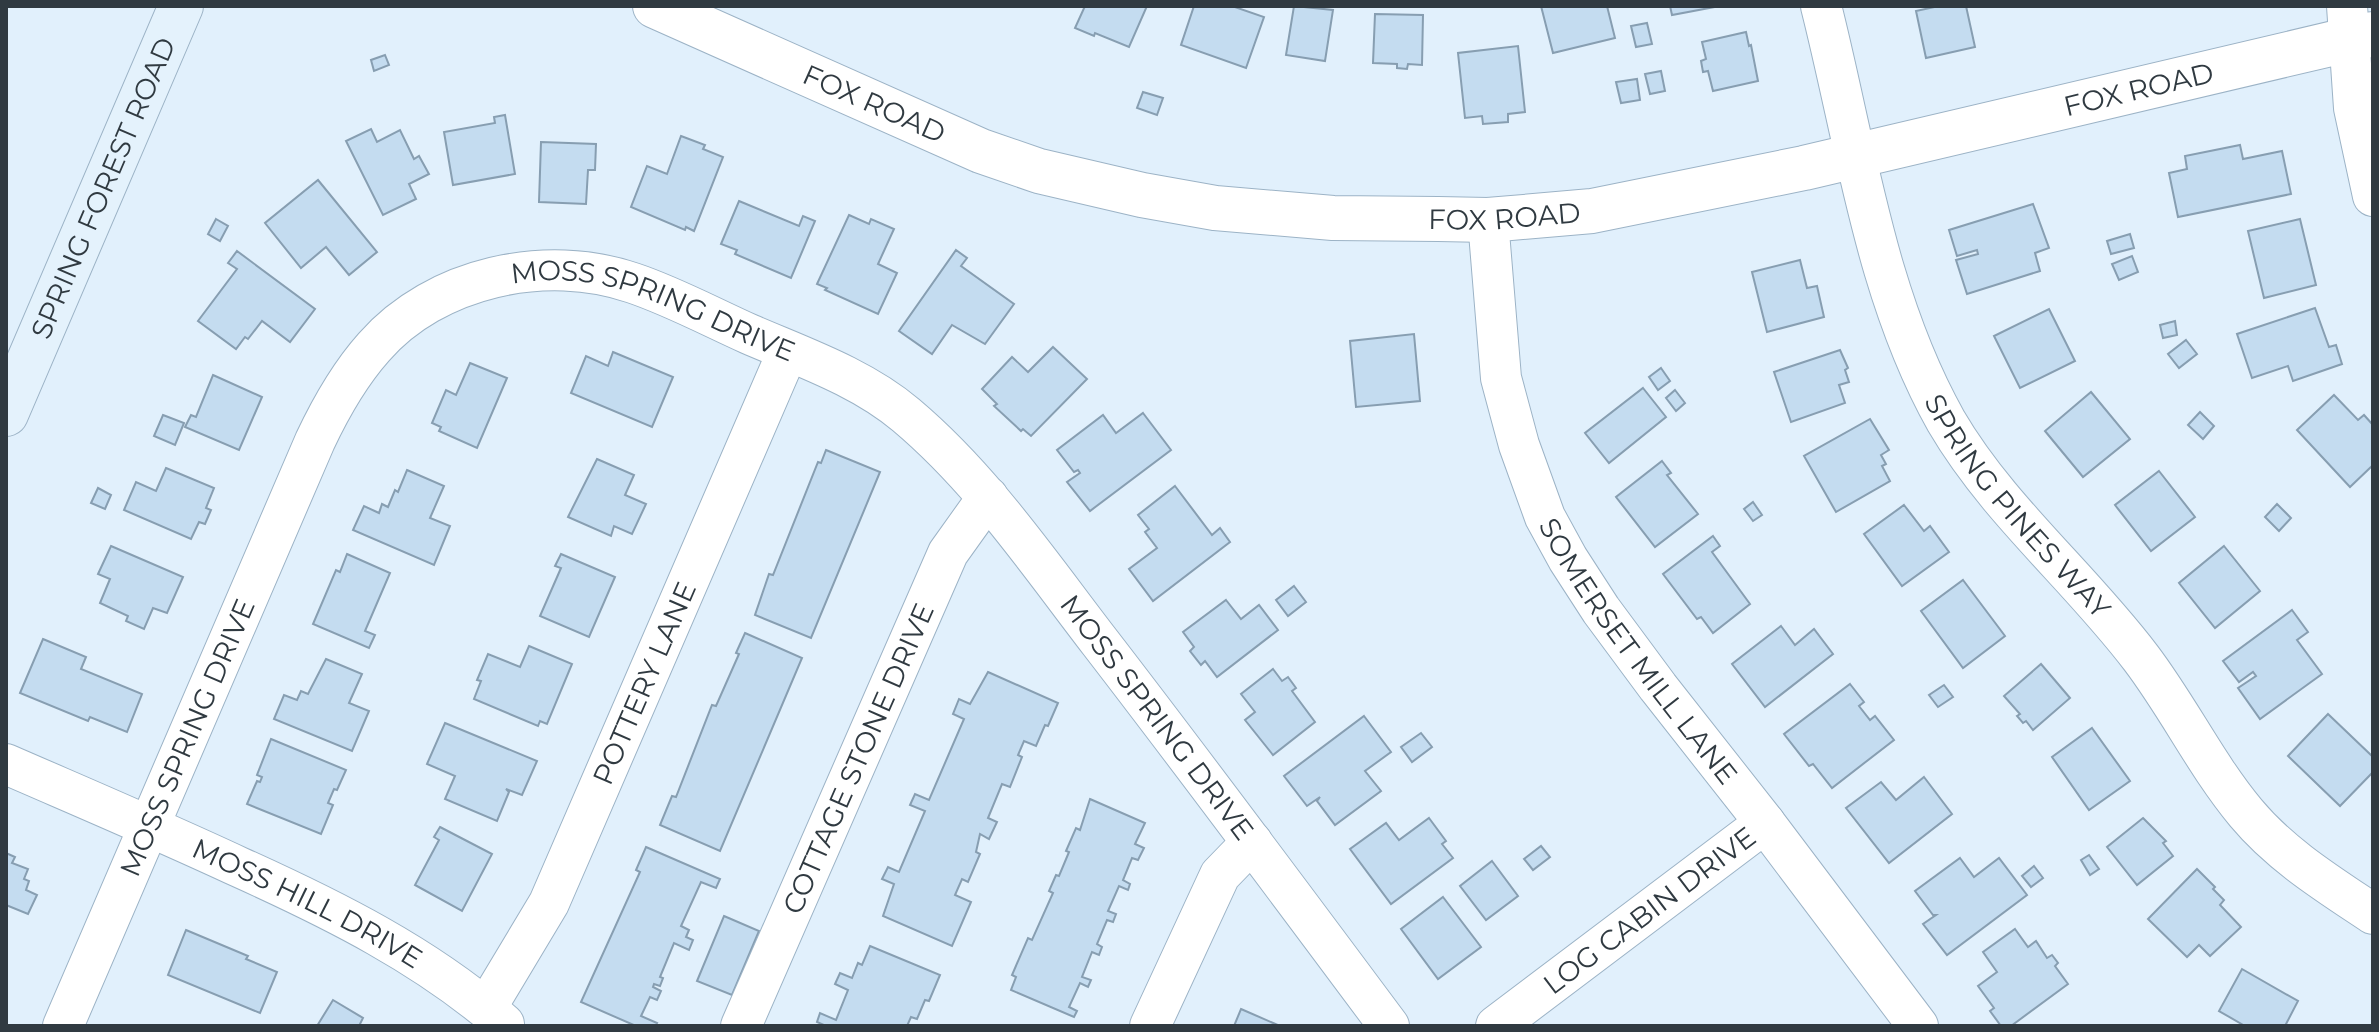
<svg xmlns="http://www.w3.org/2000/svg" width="2379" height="1032" viewBox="0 0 2379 1032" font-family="Montserrat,sans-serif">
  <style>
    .building { fill: #c4dcf0; stroke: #879eb1; stroke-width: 2 }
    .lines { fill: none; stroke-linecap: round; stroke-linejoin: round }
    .minor-casing { stroke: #9cb3c6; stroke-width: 42 }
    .tertiary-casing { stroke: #9cb3c6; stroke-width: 46 }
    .secondary-casing { stroke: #9cb3c6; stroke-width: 46 }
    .minor { stroke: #fff; stroke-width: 40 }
    .tertiary { stroke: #fff; stroke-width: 44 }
    .secondary { stroke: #e4f2fc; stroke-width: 44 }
    .labels { text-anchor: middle; stroke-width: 6; stroke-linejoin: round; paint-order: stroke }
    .street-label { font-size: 28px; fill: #303a41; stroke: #fff }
  </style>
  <rect width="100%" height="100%" fill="#e1f0fc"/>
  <!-- building -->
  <g class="building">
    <polygon points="1085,6 1147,6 1129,47 1095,33 1094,36 1075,28"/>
    <polygon points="1194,6 1232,6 1264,17 1246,68 1181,45"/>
    <polygon points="1294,6 1333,10 1325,61 1286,55"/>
    <polygon points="1541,6 1607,6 1615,38 1553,53"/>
    <polygon points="1670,6 1720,6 1672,15"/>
    <polygon points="1939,6 1966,6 1975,47 1926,58 1916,11"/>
    <polygon points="1375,14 1423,15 1422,65 1408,64 1407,69 1397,68 1397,64 1373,63"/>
    <polygon points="1647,23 1652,44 1636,47 1631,26"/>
    <polygon points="1746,32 1749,46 1751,45 1758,81 1713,91 1708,71 1703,72 1701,61 1706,59 1702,42"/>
    <polygon points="1518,46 1525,112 1508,114 1508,122 1483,124 1482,116 1465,118 1458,53"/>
    <polygon points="385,55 389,65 374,71 371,60"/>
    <polygon points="1661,71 1665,91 1650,94 1645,74"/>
    <polygon points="1637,79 1640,100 1621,103 1616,82"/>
    <polygon points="1143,92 1163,98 1157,115 1137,108"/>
    <polygon points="505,115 515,174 453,185 444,132 495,123 494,117"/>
    <polygon points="371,129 377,142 400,130 414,159 419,156 429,174 409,184 416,199 383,215 346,141"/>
    <polygon points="681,136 705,145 703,149 723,157 694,231 686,227 685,230 631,207 647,166 667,174"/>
    <polygon points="541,142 596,144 595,170 588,170 586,204 539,202"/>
    <polygon points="2240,145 2243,159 2282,151 2291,194 2178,217 2169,173 2187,169 2185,156"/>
    <polygon points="318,180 377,252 349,275 326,247 301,268 265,223"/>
    <polygon points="739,201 799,226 803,216 815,221 791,278 735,254 737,250 721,244"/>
    <polygon points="2033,204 2049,248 2035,253 2040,271 1967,294 1956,260 1978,254 1977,250 1957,256 1949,230"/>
    <polygon points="849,215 869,224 871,219 894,229 878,264 897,273 878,314 825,290 827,288 817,284"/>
    <polygon points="216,219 228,226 220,241 208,234"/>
    <polygon points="2300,219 2316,285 2264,298 2248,231"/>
    <polygon points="2130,234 2134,248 2111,254 2107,241"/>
    <polygon points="956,250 967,258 961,266 1014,304 985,344 952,325 932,354 899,331"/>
    <polygon points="237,251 315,309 290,342 262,321 248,339 245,337 236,349 198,321 237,269 228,263"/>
    <polygon points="2132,256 2138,272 2119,280 2112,264"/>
    <polygon points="1800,260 1807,288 1817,286 1824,317 1767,332 1752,272"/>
    <polygon points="2315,308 2329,347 2336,345 2342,364 2293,381 2288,366 2252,378 2237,334"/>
    <polygon points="2049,309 2075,361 2020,388 1994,336"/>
    <polygon points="2175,321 2177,335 2163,338 2160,325"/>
    <polygon points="1414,334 1420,401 1356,407 1350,341"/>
    <polygon points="2186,340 2197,354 2179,368 2168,354"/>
    <polygon points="1053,347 1087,379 1031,436 1023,429 1021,431 994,406 997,404 982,389 1012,357 1028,372"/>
    <polygon points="1840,350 1848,368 1845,370 1849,382 1839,385 1845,403 1791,422 1774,372"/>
    <polygon points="613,352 673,377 652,427 571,393 586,356 608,366"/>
    <polygon points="470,363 507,378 477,448 439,431 441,427 432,423 446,390 456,395"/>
    <polygon points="1661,368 1670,381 1658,390 1649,377"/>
    <polygon points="213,375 262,397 239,450 185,427 191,415 196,417"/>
    <polygon points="1643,388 1666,417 1609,463 1585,433"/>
    <polygon points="1675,390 1685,403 1676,411 1666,398"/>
    <polygon points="2091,392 2130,439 2083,477 2045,431"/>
    <polygon points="2334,395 2358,420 2364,415 2373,425 2373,465 2350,487 2297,430"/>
    <polygon points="2200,412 2214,426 2203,439 2188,425"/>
    <polygon points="1143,413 1171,450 1090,511 1067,482 1080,473 1078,470 1074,472 1057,450 1103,415 1116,433"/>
    <polygon points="163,415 184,423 175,445 154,436"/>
    <polygon points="1870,419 1889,450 1881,455 1886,464 1882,466 1890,481 1836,512 1804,456"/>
    <polygon points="826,450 880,472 811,638 755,615 769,574 773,575 818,462 821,463"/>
    <polygon points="597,459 634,475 625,495 646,504 632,534 614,526 611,536 568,517"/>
    <polygon points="1662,461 1671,473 1667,475 1698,514 1655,547 1616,497"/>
    <polygon points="166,468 214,488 206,508 211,510 205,524 199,522 191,539 124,510 136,482 156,491"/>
    <polygon points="407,470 444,486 430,518 450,526 434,565 353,530 364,506 379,513 382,504 388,507 395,490 398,492"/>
    <polygon points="2159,471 2195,517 2151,551 2115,505"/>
    <polygon points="1175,486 1212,535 1220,528 1230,542 1153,601 1129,569 1157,548 1145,532 1149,529 1138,515"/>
    <polygon points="98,488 111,495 105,509 91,503"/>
    <polygon points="1753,502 1762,515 1753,521 1744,509"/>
    <polygon points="2277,504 2291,518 2279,531 2265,517"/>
    <polygon points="1904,505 1924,531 1930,526 1949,552 1902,586 1864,534"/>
    <polygon points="1713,536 1720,546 1712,552 1750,604 1713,633 1701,617 1697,619 1663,574"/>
    <polygon points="111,546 183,577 167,613 153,608 144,629 126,621 128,616 100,603 110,579 98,574"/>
    <polygon points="2224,546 2260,591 2215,628 2179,583"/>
    <polygon points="347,554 390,573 365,631 375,635 369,648 313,624 336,570 340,572"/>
    <polygon points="561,554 615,577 589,637 540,616 561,568 555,566"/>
    <polygon points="1963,580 2005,636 1963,668 1921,611"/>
    <polygon points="1294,586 1306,602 1288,616 1276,600"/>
    <polygon points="1226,600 1241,619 1259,605 1278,630 1217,677 1205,661 1201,665 1190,651 1194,647 1183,632"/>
    <polygon points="2292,610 2308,632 2297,640 2322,674 2260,719 2238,688 2256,676 2253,672 2239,682 2223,661"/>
    <polygon points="1781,626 1795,645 1814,629 1833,654 1765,707 1732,664"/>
    <polygon points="745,633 802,658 720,851 660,825 672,796 676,797 712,705 716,706 739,654 736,653"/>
    <polygon points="43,639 86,657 81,669 142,694 127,732 90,717 88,721 20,693"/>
    <polygon points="529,646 572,664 547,724 540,721 538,726 474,699 481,681 477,680 488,654 520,667"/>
    <polygon points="326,659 362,674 349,703 369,711 352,751 274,719 284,695 297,700 301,691 308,694"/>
    <polygon points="2041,664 2070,698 2033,730 2026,721 2023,723 2017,716 2020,714 2004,696"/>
    <polygon points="1273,669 1282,681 1288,677 1296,688 1292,691 1315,722 1273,755 1245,720 1255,712 1241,694"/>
    <polygon points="988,672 1058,703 1048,726 1045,725 1036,746 1024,741 1018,755 1022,757 1010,787 1002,784 988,818 997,822 989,839 980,834 976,852 980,854 968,882 962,879 955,895 971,902 952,946 883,916 894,884 882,879 888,867 899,872 925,811 910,805 915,794 929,800 964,719 953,714 959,699 970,704"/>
    <polygon points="1850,684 1864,702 1859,706 1870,720 1875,716 1894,740 1832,788 1813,764 1809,766 1784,734"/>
    <polygon points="1944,685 1953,697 1938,707 1929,695"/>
    <polygon points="2328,714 2373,757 2373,772 2340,806 2288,756"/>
    <polygon points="1364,716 1391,752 1365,771 1381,791 1335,825 1317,801 1320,797 1307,806 1284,776"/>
    <polygon points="445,723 537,761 522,795 506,789 509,792 497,821 445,799 455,776 427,764"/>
    <polygon points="2092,728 2130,781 2089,810 2052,757"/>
    <polygon points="1421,733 1432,747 1412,762 1401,747"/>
    <polygon points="271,739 346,770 337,790 334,789 328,803 333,805 321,834 247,804 257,781 260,782 262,777 257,775"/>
    <polygon points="1924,777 1952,814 1889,863 1846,808 1881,782 1896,800"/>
    <polygon points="1090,799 1145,823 1135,844 1144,848 1138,860 1132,858 1123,880 1130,884 1128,890 1119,886 1108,911 1116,914 1113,922 1107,920 1097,944 1102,947 1099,955 1092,952 1082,977 1091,980 1088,987 1080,983 1069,1007 1077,1011 1074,1017 1011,990 1016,977 1012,975 1028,938 1032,940 1053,893 1049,891 1056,875 1059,876 1069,852 1066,851 1076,828 1080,830"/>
    <polygon points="1429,818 1446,841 1442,844 1453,858 1391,904 1350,849 1386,823 1399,840"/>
    <polygon points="2143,818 2166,841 2163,843 2173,856 2137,885 2107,847"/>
    <polygon points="440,827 492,854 462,911 415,885 439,840 434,837"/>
    <polygon points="1541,846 1550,857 1533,870 1524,859"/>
    <polygon points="646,847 720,879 716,888 701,882 681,926 689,930 686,937 693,940 689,950 674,943 660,977 663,978 660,986 654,984 653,987 661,991 657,1000 650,997 641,1016 657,1023 655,1026 636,1026 581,1002 640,872 636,870"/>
    <polygon points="6,853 15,857 12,863 28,869 24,879 29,881 26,890 37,895 28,914 6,905"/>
    <polygon points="2089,855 2099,869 2090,875 2081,860"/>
    <polygon points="1960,858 1974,877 1999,858 2027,895 1947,955 1923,924 1936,915 1933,915 1915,891"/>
    <polygon points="1492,861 1518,896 1486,920 1460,886"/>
    <polygon points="2034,866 2043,878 2031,887 2022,876"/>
    <polygon points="2197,869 2215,887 2213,889 2224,900 2220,905 2241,927 2210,956 2199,945 2187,957 2148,919"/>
    <polygon points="1443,897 1481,947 1438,979 1401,929"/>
    <polygon points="724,916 759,931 732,995 697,981"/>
    <polygon points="2015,929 2028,947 2036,941 2047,958 2052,955 2058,963 2055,966 2068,984 2011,1026 2001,1026 1990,1011 1994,1008 1978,986 1997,972 1983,952"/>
    <polygon points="186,930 248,956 246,959 277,972 260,1013 168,975"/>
    <polygon points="870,946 940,975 929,1001 925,1000 917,1019 911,1017 907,1026 826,1026 817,1022 820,1013 836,1020 848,990 835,984 840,973 852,978 858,963 862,965"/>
    <polygon points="2242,969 2298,1001 2285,1026 2245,1026 2219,1011"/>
    <polygon points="333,1000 363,1018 359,1026 317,1026"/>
    <polygon points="1241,1009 1280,1026 1234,1026"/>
  </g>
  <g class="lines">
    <defs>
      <g id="minor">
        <path id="s1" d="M1821 6C1856 144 1875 295 1946 421 1998 510 2079 576 2141 658 2179 708 2206 765 2246 813 2281 855 2328 884 2373 914"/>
        <polyline points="2347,6 2354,108 2373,196"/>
        <path id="s2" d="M1488 220 1501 378 1519 445 1545 517 1568 559 1601 610 1658 687 1765 823 1918 1026"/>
        <path id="s3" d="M6 764C84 798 162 831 239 867 332 909 427 956 504 1024"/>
        <path id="s4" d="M486 1008 549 903 788 351"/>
        <path id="s5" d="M63 1026 315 441C331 407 349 375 374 347 435 277 546 253 633 283 672 296 711 317 749 334 802 357 861 377 906 415 982 479 1039 563 1099 641 1197 768 1293 897 1389 1026"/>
        <path id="s6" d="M741 1026 948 553 988 497"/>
        <polyline points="1150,1026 1220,875 1252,842"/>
        <path id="s7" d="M1496 1026 1765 823"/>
      </g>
      <g id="tertiary">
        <path id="s8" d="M655 6 981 151 1039 171 1142 195 1215 208 1333 218 1438 219 1488 220 1592 211 1804 168 2373 34"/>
      </g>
      <g id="secondary">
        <path id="s9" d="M6 414 181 6"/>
      </g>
    </defs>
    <!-- minor casing -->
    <use href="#minor" class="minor-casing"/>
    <!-- tertiary casing -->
    <use href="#tertiary" class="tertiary-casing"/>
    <!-- secondary casing -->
    <use href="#secondary" class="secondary-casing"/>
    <!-- minor -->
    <use href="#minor" class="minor"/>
    <!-- tertiary -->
    <use href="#tertiary" class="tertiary"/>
    <!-- secondary -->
    <use href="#secondary" class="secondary"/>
  </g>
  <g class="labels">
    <!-- street labels -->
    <g class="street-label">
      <text dy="10" stroke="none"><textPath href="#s8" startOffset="1536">FOX ROAD</textPath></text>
      <text dy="10" stroke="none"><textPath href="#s8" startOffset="240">FOX ROAD</textPath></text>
      <text dy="10" stroke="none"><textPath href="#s9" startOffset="246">SPRING FOREST ROAD</textPath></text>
      <text dy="10" stroke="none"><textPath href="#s8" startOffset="888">FOX ROAD</textPath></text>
      <text dy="10" stroke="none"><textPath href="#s5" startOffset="1056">MOSS SPRING DRIVE</textPath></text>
      <text dy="10" stroke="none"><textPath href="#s1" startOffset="546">SPRING PINES WAY</textPath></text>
      <text dy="10" stroke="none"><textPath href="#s2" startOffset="468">SOMERSET MILL LANE</textPath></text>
      <text dy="10" stroke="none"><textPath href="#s4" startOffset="362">POTTERY LANE</textPath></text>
      <text dy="10" stroke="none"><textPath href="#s5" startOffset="1728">MOSS SPRING DRIVE</textPath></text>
      <text dy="10" stroke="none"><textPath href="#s5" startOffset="314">MOSS SPRING DRIVE</textPath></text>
      <text dy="10" stroke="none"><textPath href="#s6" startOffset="292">COTTAGE STONE DRIVE</textPath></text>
      <text dy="10" stroke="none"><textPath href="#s3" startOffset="332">MOSS HILL DRIVE</textPath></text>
      <text dy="10" stroke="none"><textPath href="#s7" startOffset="192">LOG CABIN DRIVE</textPath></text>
    </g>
  </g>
  <!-- border -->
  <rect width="2379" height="1032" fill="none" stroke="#303a41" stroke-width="16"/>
</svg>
